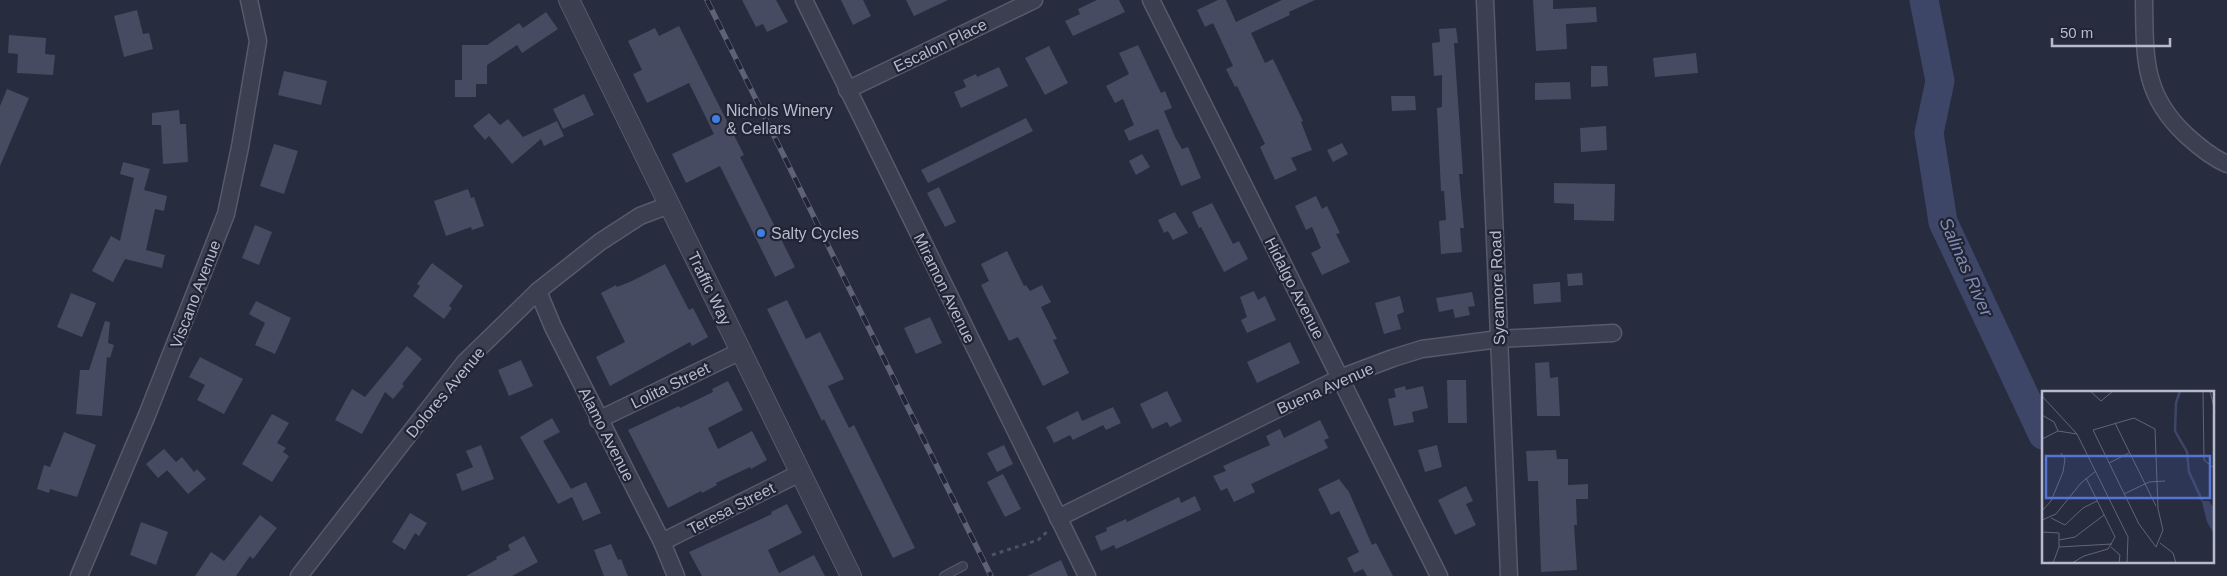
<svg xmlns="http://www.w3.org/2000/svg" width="2227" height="576" viewBox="0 0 2227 576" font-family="Helvetica,sans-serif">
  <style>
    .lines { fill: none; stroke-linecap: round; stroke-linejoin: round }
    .river { stroke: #3d4667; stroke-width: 29 }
    .building { fill: #464b61 }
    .service-casing { stroke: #565a6a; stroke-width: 10 }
    .minor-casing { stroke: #565a6a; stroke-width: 19 }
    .tertiary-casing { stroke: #565a6a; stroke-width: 22 }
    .path { stroke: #47555d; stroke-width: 3; stroke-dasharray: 4 4; stroke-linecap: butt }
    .service { stroke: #3b3f4f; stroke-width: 8 }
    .minor { stroke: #3b3f4f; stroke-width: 16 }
    .tertiary { stroke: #3b3f4f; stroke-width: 20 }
    .rail-casing { stroke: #5d6276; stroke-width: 5.5 }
    .rail { stroke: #202434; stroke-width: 4; stroke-dasharray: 11; stroke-linecap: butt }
    .shop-dot { fill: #3f7fe0; stroke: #202434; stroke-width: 2 }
    .labels { text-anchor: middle; stroke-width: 4.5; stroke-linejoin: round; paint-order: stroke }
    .street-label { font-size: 16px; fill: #b7baca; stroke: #202434 }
    .poi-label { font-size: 16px; fill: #b7baca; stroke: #202434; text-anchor: start }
    .water-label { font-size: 18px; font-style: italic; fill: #808ab0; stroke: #202434 }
    .inset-river { fill: none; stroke: #3d4667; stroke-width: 2.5 }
    .inset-road { fill: none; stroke: #616577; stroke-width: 1 }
    .view { fill: #5374d3; fill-opacity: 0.15; stroke: #5374d3; stroke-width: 2.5 }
    .inset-edge { fill: none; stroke: #b7baca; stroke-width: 2.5 }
  </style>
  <rect width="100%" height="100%" fill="#272c3f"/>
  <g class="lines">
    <!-- river -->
    <polyline class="river" points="1924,0 1940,81 1929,133 1943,222 2043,435"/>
  </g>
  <!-- building -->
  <g class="building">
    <polygon points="742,0 776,0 788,22 767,32 763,24 756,27"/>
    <polygon points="841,0 863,0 871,16 853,25"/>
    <polygon points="906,0 948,0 914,16"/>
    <polygon points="1097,0 1119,0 1125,12 1073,36 1065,21 1080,14 1078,9"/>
    <polygon points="1218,0 1226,0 1236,22 1282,0 1315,0 1289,12 1290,15 1251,33 1265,63 1273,59 1303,121 1301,122 1312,150 1291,158 1297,170 1275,180 1260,147 1265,144 1237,86 1235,87 1226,69 1233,66 1213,23 1205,27 1197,10"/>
    <polygon points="1533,0 1553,0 1553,9 1596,7 1597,22 1566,24 1567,49 1536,51"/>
    <polygon points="137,10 143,34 149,33 153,49 124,57 114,16"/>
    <polygon points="546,12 558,29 522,53 517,45 487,65 487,84 476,84 476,97 455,97 455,80 462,80 462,45 487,45 519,23 523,28"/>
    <polygon points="679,26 744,155 740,157 795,267 775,277 720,166 686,183 672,154 714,134 689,83 647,103 633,74 642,70 628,41 655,28 659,36"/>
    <polygon points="1456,28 1458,43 1454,43 1463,174 1459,174 1464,228 1460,228 1462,252 1441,254 1439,221 1446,220 1444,191 1441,191 1437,108 1442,107 1442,75 1434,76 1432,43 1440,42 1439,29"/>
    <polygon points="9,35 46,38 45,54 55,55 53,75 17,73 18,54 8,53"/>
    <polygon points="1138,45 1161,93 1165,91 1172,108 1164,111 1175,137 1182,149 1188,147 1201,178 1181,186 1158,129 1129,141 1124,130 1134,125 1123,99 1115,103 1106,86 1129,74 1119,53"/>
    <polygon points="1049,46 1068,83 1045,95 1025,58"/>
    <polygon points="1696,53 1698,73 1655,77 1653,58"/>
    <polygon points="1591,66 1607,66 1608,86 1591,87"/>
    <polygon points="999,67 1008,86 961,108 954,92 966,87 963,80 976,74 977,77"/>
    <polygon points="284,71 327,81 321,105 278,95"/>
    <polygon points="1570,82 1571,99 1535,100 1535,83"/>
    <polygon points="7,89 29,98 0,166 0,106"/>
    <polygon points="584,94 594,115 563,129 553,109"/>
    <polygon points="1391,96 1415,96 1416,110 1392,111"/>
    <polygon points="179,110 180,124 186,124 188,162 163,164 161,125 152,125 152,113"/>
    <polygon points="489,113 500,125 508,119 523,137 557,121 564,136 544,146 541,139 512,164 489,136 485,140 473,126"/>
    <polygon points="1026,118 1033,131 928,183 921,170"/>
    <polygon points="1606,126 1607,150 1581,152 1580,128"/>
    <polygon points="1342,143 1348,154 1333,162 1327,150"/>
    <polygon points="274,144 298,151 284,194 260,186"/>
    <polygon points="1142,154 1150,167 1136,175 1129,161"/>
    <polygon points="123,162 150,169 144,190 167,196 164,211 155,209 146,250 165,255 162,268 125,259 113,282 92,271 111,236 120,241 134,178 120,174"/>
    <polygon points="1554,183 1615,184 1614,221 1574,220 1574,204 1554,203"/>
    <polygon points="939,187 956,222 945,227 927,193"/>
    <polygon points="468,189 471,198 474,197 484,226 472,230 471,227 446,236 434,201"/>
    <polygon points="1316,196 1322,209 1327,206 1340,233 1336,234 1350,262 1322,275 1311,253 1321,248 1312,227 1306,230 1295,206"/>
    <polygon points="1212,203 1233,244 1239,241 1248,259 1224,272 1201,227 1199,228 1192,212"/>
    <polygon points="1175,212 1188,233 1173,240 1168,231 1164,233 1158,220"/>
    <polygon points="255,225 272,232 259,265 242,258"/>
    <polygon points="1007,251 1024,286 1026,285 1030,291 1042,285 1051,302 1041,307 1057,339 1053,340 1069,373 1043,386 1018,337 1009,341 981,285 989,281 981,264"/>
    <polygon points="432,263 463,286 449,306 452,308 444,319 413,296 420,286 417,284"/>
    <polygon points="665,264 689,310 693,308 708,337 692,346 690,342 610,386 596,357 625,342 601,293 616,285 617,287 632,281"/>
    <polygon points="1582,273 1583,285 1568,286 1567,274"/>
    <polygon points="1560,282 1561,302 1534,304 1533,284"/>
    <polygon points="1254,291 1258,300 1265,296 1276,320 1247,333 1241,320 1247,317 1240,297"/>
    <polygon points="1472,292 1475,306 1468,307 1470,315 1455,318 1453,309 1439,312 1436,298"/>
    <polygon points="71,293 96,303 82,337 57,327"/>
    <polygon points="1400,296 1404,312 1397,315 1401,329 1384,334 1375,303"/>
    <polygon points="787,300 806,339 820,332 844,379 828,386 849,428 854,425 915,548 893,558 824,419 822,421 767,309"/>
    <polygon points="256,301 291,318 275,354 255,345 265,323 249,314"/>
    <polygon points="930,317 942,343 916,354 904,328"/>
    <polygon points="105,321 110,322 108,343 114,345 110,358 107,357 102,416 76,414 80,370 89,370"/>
    <polygon points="1290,342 1300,363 1257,383 1247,362"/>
    <polygon points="407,346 422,359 402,384 404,386 393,399 385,392 362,434 335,420 352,389 365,397"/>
    <polygon points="200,357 243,379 224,414 197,400 205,385 189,377"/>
    <polygon points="521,360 533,386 509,396 498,370"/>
    <polygon points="1549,362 1550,378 1558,377 1560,416 1537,416 1535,363"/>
    <polygon points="1447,380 1466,380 1467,423 1448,423"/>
    <polygon points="728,381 743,410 708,428 718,449 752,431 767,460 751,469 750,467 716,483 717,485 702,493 701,491 668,508 628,430 679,406 680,408 713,392 712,389"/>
    <polygon points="1405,386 1406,390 1423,386 1428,408 1412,412 1414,422 1394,426 1388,399 1396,397 1394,389"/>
    <polygon points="1167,391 1182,421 1170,427 1167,422 1152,429 1140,404"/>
    <polygon points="1113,407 1121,423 1106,430 1103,425 1073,440 1070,435 1054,443 1046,427 1078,411 1082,421"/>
    <polygon points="272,414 289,423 277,443 286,448 283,452 289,456 272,482 242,464"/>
    <polygon points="552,418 560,432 543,441 571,489 586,482 601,513 583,521 572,497 558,504 520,437"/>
    <polygon points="1320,420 1329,438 1324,440 1328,448 1251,484 1255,492 1234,502 1227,488 1221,491 1213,476 1226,471 1223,466 1270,445 1266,436 1280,429 1284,438"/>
    <polygon points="64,432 96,445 77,497 50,489 49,493 37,489 44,465 50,467"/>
    <polygon points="481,445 494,479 462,491 456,474 473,467 466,451"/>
    <polygon points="1004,445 1013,464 997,472 987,453"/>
    <polygon points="1437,445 1442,467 1425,472 1418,450"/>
    <polygon points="164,449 176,462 182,457 194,472 197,469 206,479 188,494 167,470 171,467 158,478 146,464"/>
    <polygon points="1556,450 1557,459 1568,459 1568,485 1588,484 1588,499 1576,499 1577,525 1574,525 1577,570 1541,572 1538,481 1528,481 1526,451"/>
    <polygon points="1003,474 1021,509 1005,517 987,482"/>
    <polygon points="1339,479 1349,492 1372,545 1376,543 1393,576 1367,576 1363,569 1354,573 1347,558 1359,552 1339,511 1331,515 1318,489"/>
    <polygon points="1466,486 1473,501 1466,504 1476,525 1455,535 1438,500"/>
    <polygon points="1195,496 1201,510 1116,549 1114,545 1101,551 1095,536 1107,531 1106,528 1126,519 1127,522 1179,497 1181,503"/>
    <polygon points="787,504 802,533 768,550 779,573 814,555 825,576 702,576 689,552 772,514 771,512"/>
    <polygon points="410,513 427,523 419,536 415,533 405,550 392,542"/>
    <polygon points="260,515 277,528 253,559 250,556 236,576 195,576 211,552 224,561"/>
    <polygon points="141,522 168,532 156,565 130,555"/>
    <polygon points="524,536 538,562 512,576 466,576 497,559 496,557 510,550 508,545"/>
    <polygon points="611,544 618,560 621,559 628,576 604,576 594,550"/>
    <polygon points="1061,560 1068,576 1027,576"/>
  </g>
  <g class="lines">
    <defs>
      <polyline id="service" points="944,576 963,566"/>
      <g id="minor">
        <polyline points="804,0 1087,576"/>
        <polyline points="1151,0 1439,576"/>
        <polyline points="1485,0 1509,576"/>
        <path d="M2144 0C2145 56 2142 94 2186 135 2199 147 2211 157 2227 164"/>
        <polyline points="847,90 1034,0"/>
        <polyline points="538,291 553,327 662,542 676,576"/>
        <polyline points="598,420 741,351"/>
        <polyline points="1058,518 1340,378 1393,358 1422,349 1499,339 1613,333"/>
        <polyline points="662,542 800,473"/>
        <polyline points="79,576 147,415 226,214 240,147 258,41 249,0"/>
        <polyline points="299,576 465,362 538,291 600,242 640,216 669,205"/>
      </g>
      <polyline id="tertiary" points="569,0 851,576"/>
    </defs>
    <!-- service casing -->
    <use href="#service" class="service-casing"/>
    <!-- minor casing -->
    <use href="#minor" class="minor-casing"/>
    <!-- tertiary casing -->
    <use href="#tertiary" class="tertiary-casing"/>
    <!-- path -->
    <polyline class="path" points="992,555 1038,540 1048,531"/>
    <!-- service -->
    <use href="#service" class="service"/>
    <!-- minor -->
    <use href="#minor" class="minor"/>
    <!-- tertiary -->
    <use href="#tertiary" class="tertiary"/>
    <defs>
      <polyline id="rail" points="707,0 991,576"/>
    </defs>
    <!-- rail casing -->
    <use href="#rail" class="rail-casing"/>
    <!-- rail -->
    <use href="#rail" class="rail"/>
  </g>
  <!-- markers -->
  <g class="shop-dot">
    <circle cx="716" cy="119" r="5"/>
    <circle cx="761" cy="233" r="5"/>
  </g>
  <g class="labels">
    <!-- street labels -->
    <g class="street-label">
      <text transform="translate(940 45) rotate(-26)" y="6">Escalon Place</text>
      <text transform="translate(710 288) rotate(64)" y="6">Traffic Way</text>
      <text transform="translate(945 288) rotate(64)" y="6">Miramon Avenue</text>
      <text transform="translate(1295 288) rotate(63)" y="6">Hidalgo Avenue</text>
      <text transform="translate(1497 288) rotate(-92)" y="6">Sycamore Road</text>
      <text transform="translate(195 294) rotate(-69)" y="6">Viscano Avenue</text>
      <text transform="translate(670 385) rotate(-26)" y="6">Lolita Street</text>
      <text transform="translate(1325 388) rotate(-24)" y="6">Buena Avenue</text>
      <text transform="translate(445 392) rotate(-50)" y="6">Dolores Avenue</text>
      <text transform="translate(607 434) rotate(63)" y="6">Alamo Avenue</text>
      <text transform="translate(731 508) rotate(-27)" y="6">Teresa Street</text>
    </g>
    <!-- poi labels -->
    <g class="poi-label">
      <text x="726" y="116">Nichols Winery<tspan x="726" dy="18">&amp; Cellars</tspan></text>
      <text x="771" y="239">Salty Cycles</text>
    </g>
    <!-- water labels -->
    <g class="water-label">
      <text transform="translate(1966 267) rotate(66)" y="6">Salinas River</text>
    </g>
  </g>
  <!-- overview -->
  <g transform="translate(2042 391)">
    <rect width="172" height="172" fill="#272c3f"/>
    <path d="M159 107 161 110H167L172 117V143L165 131Z" fill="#3d4667"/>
    <path class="inset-river" d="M138 0 134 12 133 40 145 61 147 81 160 109"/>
    <path class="inset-road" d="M48 0 59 10 71 0M161 0 162 69 173 78M168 0 173 21M0 5 35 43 86 146 85 172M0 24 12 31 16 40M92 27 113 38 116 118 121 139 114 156 97 133 51 39ZM73 32 114 115M0 48 16 40 35 43M67 72 87 62M44 87 73 146M82 103 107 91 123 90M0 120 9 110 21 81 23 68 19 62M9 127 23 134 41 117 55 110M0 129 14 123 39 92 54 80M0 141 17 142V156L11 172M17 149 33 146 62 124M118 152 131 162 134 172M17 156 70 153M69 156 78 164 77 172M30 172 42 165 66 158 73 146"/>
    <path class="view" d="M4 65H168V107H4Z"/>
    <rect width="172" height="172" class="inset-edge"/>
  </g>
  <!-- scale -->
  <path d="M2052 38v8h118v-8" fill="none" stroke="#b7baca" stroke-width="2.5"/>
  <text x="2060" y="38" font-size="15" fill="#b7baca" stroke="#202434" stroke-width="4" paint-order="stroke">50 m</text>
</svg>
